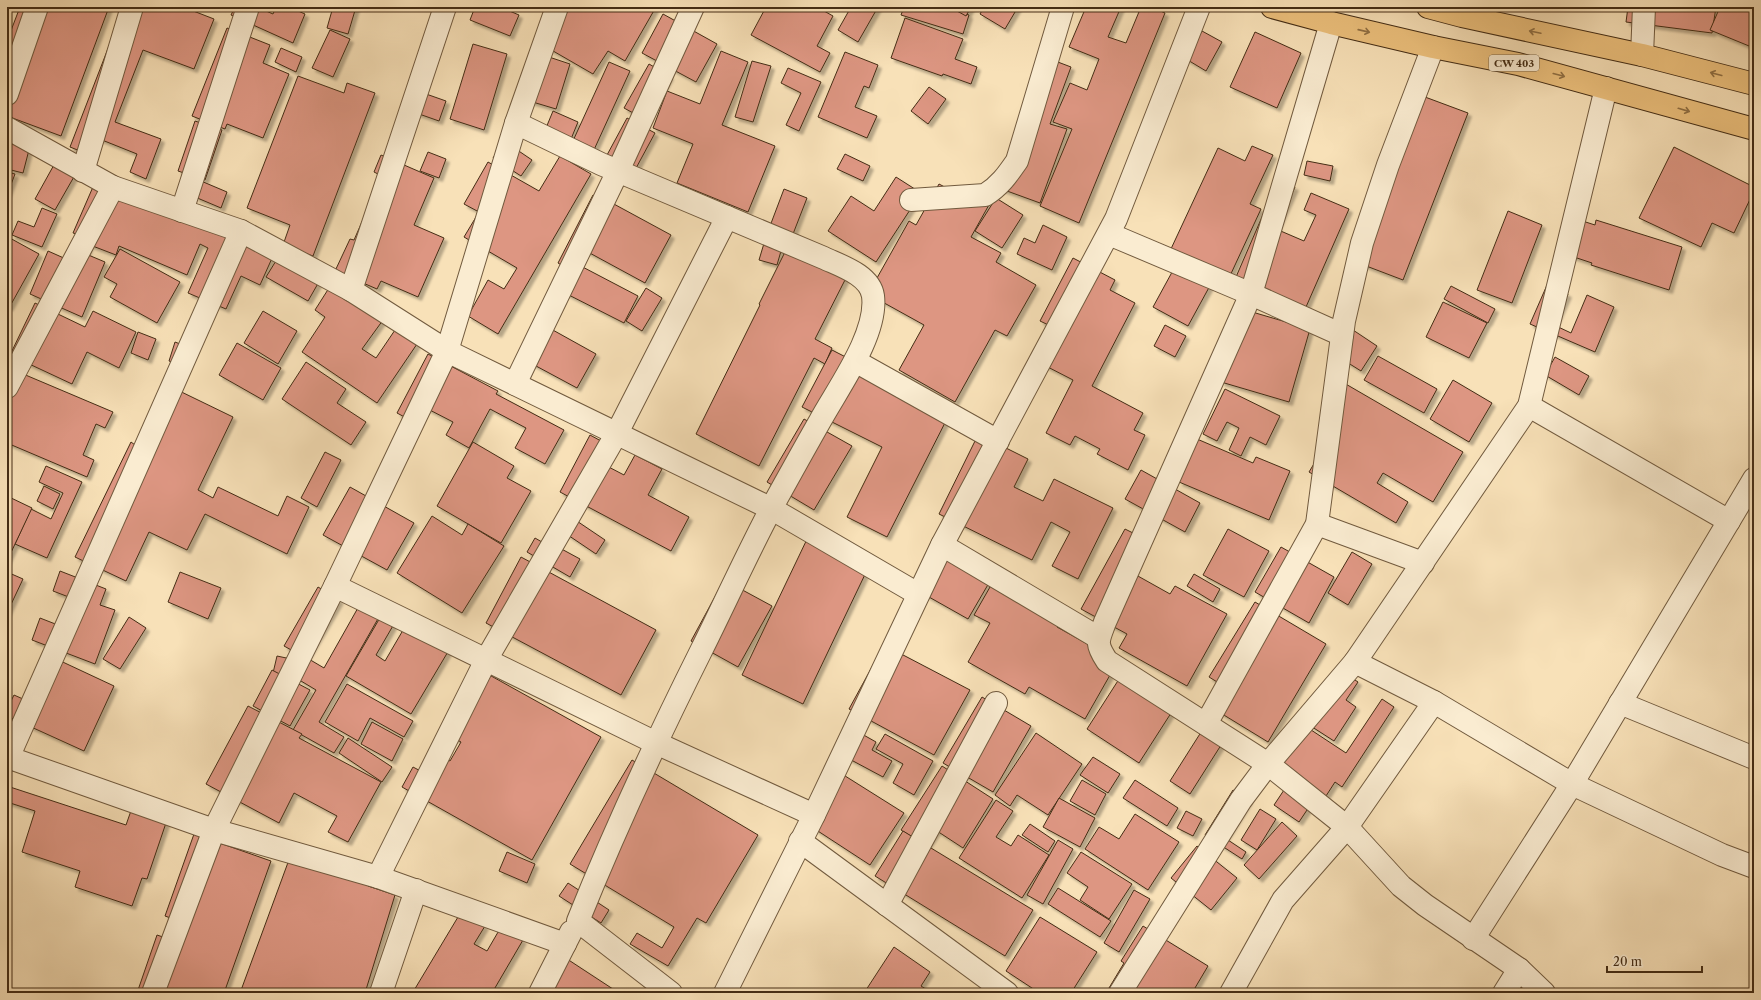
<svg xmlns="http://www.w3.org/2000/svg" width="1761" height="1000" viewBox="0 0 1761 1000" font-family="'Libre Caslon Text',serif">
  <style>
    .building { fill: #dd9682; stroke: #442d15; filter: url(#shadow) }
    .lines { fill: none; stroke-linecap: round; stroke-linejoin: round }
    .minor-casing { stroke: #715a3e; stroke-width: 24 }
    .major-casing { stroke: #442d15; stroke-width: 24 }
    .minor { stroke: #faecd1; stroke-width: 22 }
    .major { stroke: #ecc07c; stroke-width: 22 }
    .oneway { stroke: #906f43 }
    .labels { text-anchor: middle; stroke-width: 4; stroke-linejoin: round; paint-order: stroke }
    .shield { fill: #faecd1; stroke: #7b664d; stroke-width: 1 }
    .shield-label { font-size: 10px; font-weight: bold; fill: #442d15 }
  </style>
  <defs>
    <filter id="shadow"><feDropShadow dx="3.5" dy="3.5" stdDeviation="1" flood-color="#0004"/></filter>
  </defs>
  <rect width="100%" height="100%" fill="#f8e1b8"/>
  <filter id="stains"><feTurbulence type="fractalNoise" baseFrequency=".005" numOctaves="4"/><feColorMatrix values="0 0 0 0 .2 0 0 0 0 .09 0 0 0 0 .02 0 0 0 .5 -.17"/></filter>
  <radialGradient id="worn" r=".72"><stop offset=".6" stop-color="#630" stop-opacity="0"/><stop offset="1" stop-color="#630" stop-opacity=".3"/></radialGradient>
  <!-- building -->
  <g class="building">
    <polygon points="20,7 109,7 61,136 7,116 7,62 11,50 7,49 7,41"/>
    <polygon points="124,7 183,7 214,19 194,69 143,50 115,122 161,139 146,179 130,172 137,154 97,138 90,155 70,147"/>
    <polygon points="235,7 257,7 273,14 276,7 289,7 305,14 293,43 231,15"/>
    <polygon points="333,7 356,7 348,34 327,28"/>
    <polygon points="475,7 500,7 519,15 510,36 470,20"/>
    <polygon points="562,7 656,7 625,61 608,51 593,74 541,44"/>
    <polygon points="766,7 817,7 833,16 817,46 830,53 820,72 751,35"/>
    <polygon points="851,7 878,7 858,42 838,30"/>
    <polygon points="904,7 944,7 969,15 963,34 901,15"/>
    <polygon points="950,7 971,7 966,16"/>
    <polygon points="984,7 1018,7 1005,29 980,14"/>
    <polygon points="1086,7 1121,7 1108,37 1126,43 1141,7 1151,7 1165,13 1079,223 1040,206 1072,129 1053,122 1070,83 1087,90 1099,59 1069,47"/>
    <polygon points="1628,7 1716,7 1712,33 1626,22"/>
    <polygon points="1720,7 1754,7 1754,48 1710,30"/>
    <polygon points="663,14 717,44 696,82 642,53"/>
    <polygon points="905,18 963,39 955,59 977,67 971,84 943,74 942,76 891,58"/>
    <polygon points="227,28 270,45 263,63 289,74 263,138 227,124 225,129 192,116"/>
    <polygon points="330,30 350,39 333,77 312,68"/>
    <polygon points="1202,31 1222,42 1206,71 1186,59"/>
    <polygon points="1255,32 1301,53 1277,108 1230,87"/>
    <polygon points="473,44 507,54 484,130 450,119"/>
    <polygon points="281,48 302,57 296,72 275,62"/>
    <polygon points="721,51 748,62 722,125 775,146 748,212 677,183 693,144 653,128 667,91 700,104"/>
    <polygon points="845,52 878,65 869,88 864,86 855,107 877,116 867,138 818,117"/>
    <polygon points="540,54 570,64 556,109 526,100"/>
    <polygon points="1042,56 1071,67 1050,124 1067,129 1040,203 996,187"/>
    <polygon points="752,61 771,66 753,122 735,117"/>
    <polygon points="609,62 630,71 593,152 572,143"/>
    <polygon points="649,64 670,76 646,120 624,108"/>
    <polygon points="788,68 821,82 799,131 786,125 801,93 781,83"/>
    <polygon points="298,76 344,93 347,83 375,93 313,256 283,245 290,225 247,208"/>
    <polygon points="929,87 946,99 928,124 911,111"/>
    <polygon points="409,88 446,101 439,121 402,108"/>
    <polygon points="1425,97 1468,113 1403,280 1361,264"/>
    <polygon points="553,111 578,122 571,139 546,128"/>
    <polygon points="627,118 655,133 635,170 607,155"/>
    <polygon points="195,121 222,130 205,180 178,171"/>
    <polygon points="7,140 30,146 23,173 7,169"/>
    <polygon points="504,141 532,160 521,176 493,158"/>
    <polygon points="1252,146 1273,155 1250,204 1261,209 1229,278 1170,251 1218,148 1245,161"/>
    <polygon points="1674,147 1754,187 1754,191 1734,233 1712,223 1701,247 1639,218"/>
    <polygon points="428,152 446,159 439,178 420,171"/>
    <polygon points="845,154 870,166 863,181 837,169"/>
    <polygon points="381,155 434,178 414,225 444,238 418,297 381,281 377,289 335,271 350,239 354,240 382,176 374,172"/>
    <polygon points="560,156 591,174 498,334 468,316 488,280 504,289 517,268 464,237 479,212 464,204 488,162 539,191"/>
    <polygon points="1307,161 1333,166 1330,181 1304,175"/>
    <polygon points="55,163 75,175 55,210 35,199"/>
    <polygon points="7,172 15,174 7,195"/>
    <polygon points="99,173 273,256 260,285 241,276 226,309 188,293 208,248 200,244 187,275 119,246 116,255 90,245 86,254 105,262 82,317 30,294 48,251 66,259 77,234 73,233"/>
    <polygon points="896,177 921,193 876,262 828,231 851,196 874,211"/>
    <polygon points="1278,180 1295,187 1276,229 1304,241 1316,215 1304,210 1311,193 1349,209 1306,307 1236,277"/>
    <polygon points="201,181 227,192 221,208 195,197"/>
    <polygon points="939,184 958,194 990,203 971,237 1001,253 996,262 1036,285 1007,336 995,330 955,402 899,370 924,325 868,294 909,221 916,225"/>
    <polygon points="784,189 807,198 793,234 770,226"/>
    <polygon points="593,195 607,202 575,263 638,296 624,323 555,288 566,268 558,263"/>
    <polygon points="996,198 1023,215 1002,248 975,231"/>
    <polygon points="612,203 671,235 645,283 586,251"/>
    <polygon points="42,208 57,214 42,247 12,235 18,221 34,227"/>
    <polygon points="1508,211 1542,225 1512,303 1477,290"/>
    <polygon points="1570,217 1595,225 1596,220 1682,247 1669,290 1591,265 1592,263 1559,252"/>
    <polygon points="1043,225 1067,237 1052,270 1017,254 1024,238 1035,243"/>
    <polygon points="8,237 39,254 9,308 7,306 7,240"/>
    <polygon points="765,240 783,244 777,265 759,260"/>
    <polygon points="787,248 846,278 815,339 832,348 825,364 814,358 759,466 696,434 760,305 759,304"/>
    <polygon points="120,249 180,282 157,323 110,297 117,284 104,277"/>
    <polygon points="279,256 320,280 308,301 266,277"/>
    <polygon points="1073,258 1115,280 1110,290 1135,303 1092,386 1143,413 1134,430 1145,435 1128,470 1097,454 1100,449 1075,436 1070,445 1046,433 1073,380 1040,363 1057,329 1040,321"/>
    <polygon points="1177,263 1212,282 1188,326 1153,307"/>
    <polygon points="1547,285 1568,294 1554,325 1571,333 1587,295 1614,307 1595,352 1530,324"/>
    <polygon points="1451,286 1495,309 1488,323 1444,299"/>
    <polygon points="329,288 383,320 362,349 376,358 395,330 417,344 377,403 302,352 325,317 315,310"/>
    <polygon points="646,288 662,298 642,331 626,321"/>
    <polygon points="1443,302 1487,323 1469,358 1426,337"/>
    <polygon points="35,303 85,327 93,311 136,332 119,368 87,352 72,384 10,355"/>
    <polygon points="1242,309 1310,329 1289,402 1221,382"/>
    <polygon points="263,311 297,331 278,364 244,343"/>
    <polygon points="542,324 596,354 577,388 523,359"/>
    <polygon points="1165,325 1186,336 1175,357 1154,346"/>
    <polygon points="1353,330 1377,346 1361,371 1337,356"/>
    <polygon points="138,332 156,339 148,360 131,353"/>
    <polygon points="175,342 193,349 186,367 169,361"/>
    <polygon points="237,343 281,368 263,400 219,375"/>
    <polygon points="832,350 951,411 887,537 847,517 882,447 802,407"/>
    <polygon points="428,354 498,391 496,394 564,430 545,464 515,448 526,428 490,409 469,448 446,435 453,422 422,406 414,422 397,413"/>
    <polygon points="1378,356 1437,389 1424,413 1364,380"/>
    <polygon points="1555,357 1589,376 1579,395 1545,375"/>
    <polygon points="306,362 346,389 337,403 366,422 351,445 282,399"/>
    <polygon points="9,368 113,412 105,428 96,424 83,455 94,460 87,477 7,443 7,372"/>
    <polygon points="1453,380 1492,403 1469,442 1430,419"/>
    <polygon points="1344,383 1463,452 1433,502 1383,473 1377,483 1408,502 1396,523 1309,472 1332,434 1319,427"/>
    <polygon points="165,384 233,417 198,490 213,498 218,487 278,516 287,496 309,507 287,554 205,514 187,550 149,532 126,581 75,557 131,442 135,445"/>
    <polygon points="1225,389 1280,416 1266,445 1250,437 1241,456 1229,450 1239,428 1227,422 1217,441 1203,434"/>
    <polygon points="804,419 852,446 814,510 767,482"/>
    <polygon points="590,435 612,447 603,464 624,475 635,455 662,469 648,495 689,517 671,551 560,492"/>
    <polygon points="976,439 984,444 1002,446 1028,459 1014,487 1043,501 1054,479 1113,508 1078,579 1052,566 1070,532 1051,522 1032,560 939,514"/>
    <polygon points="1197,439 1253,463 1256,457 1290,471 1269,520 1179,482"/>
    <polygon points="473,442 514,466 507,478 531,491 501,543 437,506"/>
    <polygon points="325,452 341,460 317,507 301,498"/>
    <polygon points="46,466 82,482 47,558 15,544 31,509 51,519 63,493 39,482"/>
    <polygon points="1141,470 1200,503 1185,532 1125,499"/>
    <polygon points="44,486 60,494 53,509 37,501"/>
    <polygon points="350,487 414,523 387,570 323,535"/>
    <polygon points="7,496 32,508 7,561"/>
    <polygon points="562,511 605,540 596,554 553,525"/>
    <polygon points="432,516 462,535 468,524 504,546 462,613 397,573"/>
    <polygon points="1125,529 1137,535 1120,566 1170,594 1175,586 1227,614 1187,686 1119,648 1127,634 1081,609"/>
    <polygon points="1228,529 1269,551 1244,597 1203,575"/>
    <polygon points="809,535 870,564 803,704 742,675"/>
    <polygon points="535,538 554,549 556,546 580,559 570,577 527,552"/>
    <polygon points="937,545 993,576 968,619 913,588"/>
    <polygon points="1281,547 1334,577 1309,623 1255,592"/>
    <polygon points="1352,552 1372,564 1348,605 1328,593"/>
    <polygon points="521,557 656,630 621,695 486,623"/>
    <polygon points="60,571 106,589 100,605 115,610 95,664 32,640 40,618 63,627 74,599 53,591"/>
    <polygon points="7,572 23,579 7,613"/>
    <polygon points="180,572 221,588 208,619 168,602"/>
    <polygon points="998,573 1061,621 1057,627 1118,661 1085,719 1029,687 1025,694 968,662 990,623 974,615"/>
    <polygon points="1194,574 1220,589 1213,602 1187,586"/>
    <polygon points="724,580 772,606 738,667 691,641"/>
    <polygon points="318,587 340,600 306,658 284,646"/>
    <polygon points="1255,602 1326,644 1268,742 1214,709 1227,688 1209,677"/>
    <polygon points="359,606 379,617 319,722 344,737 334,753 293,730 316,690 291,675 302,655 324,668"/>
    <polygon points="381,616 394,624 376,655 385,661 406,625 449,650 411,714 346,676"/>
    <polygon points="129,617 146,628 120,669 103,659"/>
    <polygon points="884,645 970,690 934,755 849,709"/>
    <polygon points="277,656 291,659 288,677 273,673"/>
    <polygon points="52,657 114,686 84,751 7,716 7,709 14,695 32,703"/>
    <polygon points="475,667 601,737 532,860 402,787 413,767 428,775 439,755 450,761 461,742 440,730"/>
    <polygon points="272,670 310,690 290,726 253,706"/>
    <polygon points="1341,671 1358,682 1346,700 1356,707 1334,741 1306,723"/>
    <polygon points="1121,676 1173,710 1139,763 1087,729"/>
    <polygon points="347,684 413,721 404,737 370,718 358,741 325,722"/>
    <polygon points="982,697 1031,726 993,792 943,763"/>
    <polygon points="1382,699 1394,707 1342,787 1335,782 1326,796 1273,761 1299,722 1346,753"/>
    <polygon points="248,706 302,734 299,738 381,782 348,842 328,832 337,816 294,793 279,823 206,784"/>
    <polygon points="372,722 403,739 392,761 361,744"/>
    <polygon points="853,729 876,742 872,750 892,761 883,777 840,754"/>
    <polygon points="1203,729 1223,742 1190,794 1170,781"/>
    <polygon points="1036,733 1082,764 1048,815 1017,795 1010,806 995,795"/>
    <polygon points="885,734 933,761 914,795 893,783 903,764 876,749"/>
    <polygon points="348,738 392,767 382,782 339,753"/>
    <polygon points="1093,757 1120,774 1108,793 1080,775"/>
    <polygon points="632,760 758,835 706,923 697,918 668,966 630,944 637,933 662,948 674,927 570,864"/>
    <polygon points="942,766 993,799 963,848 937,831 927,846 901,830"/>
    <polygon points="834,769 904,813 870,865 801,820"/>
    <polygon points="1082,780 1106,794 1095,815 1070,801"/>
    <polygon points="1135,780 1178,808 1167,826 1123,798"/>
    <polygon points="7,786 126,825 133,805 168,817 147,879 142,878 132,906 75,887 80,871 22,852 35,811 7,802"/>
    <polygon points="1233,790 1249,800 1225,838 1246,852 1242,859 1205,835"/>
    <polygon points="1284,790 1309,807 1299,822 1274,805"/>
    <polygon points="1059,798 1095,818 1080,847 1043,827"/>
    <polygon points="996,800 1013,811 996,837 1011,846 1018,835 1049,855 1022,898 959,858"/>
    <polygon points="1260,809 1276,819 1257,850 1241,840"/>
    <polygon points="1186,811 1202,819 1193,836 1177,828"/>
    <polygon points="1135,814 1179,842 1148,890 1085,849 1099,827 1119,839"/>
    <polygon points="1282,822 1297,836 1259,879 1244,865"/>
    <polygon points="1030,824 1055,841 1048,852 1022,835"/>
    <polygon points="903,831 1033,910 1005,956 875,876"/>
    <polygon points="194,834 271,861 224,993 137,993 157,935 169,939 176,920 165,916"/>
    <polygon points="1058,840 1073,849 1043,904 1027,895"/>
    <polygon points="1197,846 1237,878 1211,910 1171,878"/>
    <polygon points="507,852 535,864 527,883 499,871"/>
    <polygon points="1081,852 1132,884 1109,919 1080,900 1088,887 1067,873"/>
    <polygon points="290,857 371,876 368,886 395,895 365,993 240,993"/>
    <polygon points="568,883 609,910 601,923 559,896"/>
    <polygon points="1058,888 1111,921 1100,937 1048,904"/>
    <polygon points="1134,890 1150,899 1119,952 1104,943"/>
    <polygon points="461,912 485,926 474,944 487,951 501,927 523,940 492,993 414,993 413,992"/>
    <polygon points="1040,917 1097,952 1071,993 1038,993 1038,992 1006,971"/>
    <polygon points="1143,926 1208,966 1192,993 1106,993 1124,963 1121,961"/>
    <polygon points="894,947 930,972 921,986 932,993 864,993"/>
    <polygon points="561,955 619,993 537,993"/>
  </g>
  <g class="lines">
    <defs>
      <g id="minor">
        <path d="M1331 23 1251 294 1105 622C1098 641 1095 643 1107 661L1268 764 1347 827 1401 886 1425 905 1519 969 1544 993"/>
        <polyline points="1642,55 1644,7"/>
        <polyline points="7,94 37,7"/>
        <path d="M516 123 601 164 824 258C841 266 870 275 873 296 878 334 838 388 820 421 804 449 788 478 772 507 747 554 725 603 701 651 657 739 615 829 578 921L671 993"/>
        <polyline points="7,128 113,187 241,231 351,290 447,351 772,509 918,594"/>
        <polyline points="83,171 132,7"/>
        <path d="M911 200 985 195C1000 186 1008 174 1017 161L1063 7"/>
        <polyline points="182,211 248,7"/>
        <polyline points="1109,234 1251,294 1342,335"/>
        <polyline points="351,290 445,7"/>
        <polyline points="855,361 998,441"/>
        <polyline points="515,384 618,171 693,7"/>
        <polyline points="7,387 113,187"/>
        <polyline points="1529,406 1729,521"/>
        <polyline points="1317,524 1423,563"/>
        <polyline points="942,545 1099,638"/>
        <polyline points="335,586 656,743 814,815"/>
        <polyline points="1355,662 1434,702 1572,784 1722,855 1754,867"/>
        <polyline points="1620,703 1754,758"/>
        <polyline points="1206,724 1317,524 1344,321 1362,243 1388,165 1433,47"/>
        <polyline points="7,757 214,830 378,877 565,944"/>
        <polyline points="8,758 241,231"/>
        <polyline points="800,841 1007,993"/>
        <polyline points="378,877 486,660 617,433 727,217"/>
        <polyline points="887,905 996,703"/>
        <polyline points="1473,939 1572,784 1754,479"/>
        <polyline points="153,993 214,830 335,586 447,351 516,123 557,7"/>
        <polyline points="381,993 416,890"/>
        <polyline points="540,993 571,932"/>
        <polyline points="725,993 814,815 942,545 1116,219 1199,7"/>
        <polyline points="1120,993 1241,800 1268,764 1355,662 1529,406 1606,88"/>
        <polyline points="1231,993 1283,900 1347,827 1434,702"/>
        <polyline points="1504,993 1519,969"/>
      </g>
      <g id="major">
        <polyline points="1272,7 1331,23 1433,47 1518,64 1754,129"/>
        <polyline points="1428,7 1462,16 1642,55 1754,84"/>
      </g>
    </defs>
    <!-- minor casing -->
    <use href="#minor" class="minor-casing"/>
    <!-- major casing -->
    <use href="#major" class="major-casing"/>
    <!-- minor -->
    <use href="#minor" class="minor"/>
    <!-- major -->
    <use href="#major" class="major"/>
  </g>
  <!-- one-way arrows -->
  <defs><path id="oneway-shaft" d="M-6 0H5M1.5-3L5.5 0L1.5 3" fill="none" stroke-width="1.6" stroke-linecap="round" stroke-linejoin="round"/></defs>
  <g class="oneway">
    <use href="#oneway-shaft" transform="translate(1364 31) rotate(13)"/>
    <use href="#oneway-shaft" transform="translate(1535 32) rotate(-168)"/>
    <use href="#oneway-shaft" transform="translate(1716 74) rotate(-165)"/>
    <use href="#oneway-shaft" transform="translate(1559 75) rotate(15)"/>
    <use href="#oneway-shaft" transform="translate(1684 110) rotate(16)"/>
  </g>
  <g class="labels">
    <!-- shield labels -->
    <rect class="shield" x="1489" y="55" width="50" height="16" rx="3"/>
    <g class="shield-label">
      <text x="1514" y="67">CW 403</text>
    </g>
  </g>
  <!-- margin -->
  <rect width="1761" height="1000" fill="none" stroke="#f8e1b8" stroke-width="24"/>
  <rect x="8" y="8" width="1745" height="984" fill="none" stroke="#442d15" stroke-width="2"/>
  <rect x="12" y="12" width="1737" height="976" fill="none" stroke="#442d15"/>
  <!-- scale -->
  <path d="M1607 966v6h95v-6" fill="none" stroke="#442d15" stroke-width="2"/>
  <text x="1613" y="966" font-size="12" fill="#442d15" stroke="#faecd1" stroke-width="3" paint-order="stroke">20 m</text>
  <rect width="100%" height="100%" filter="url(#stains)"/>
  <rect width="100%" height="100%" fill="url(#worn)"/>
</svg>
